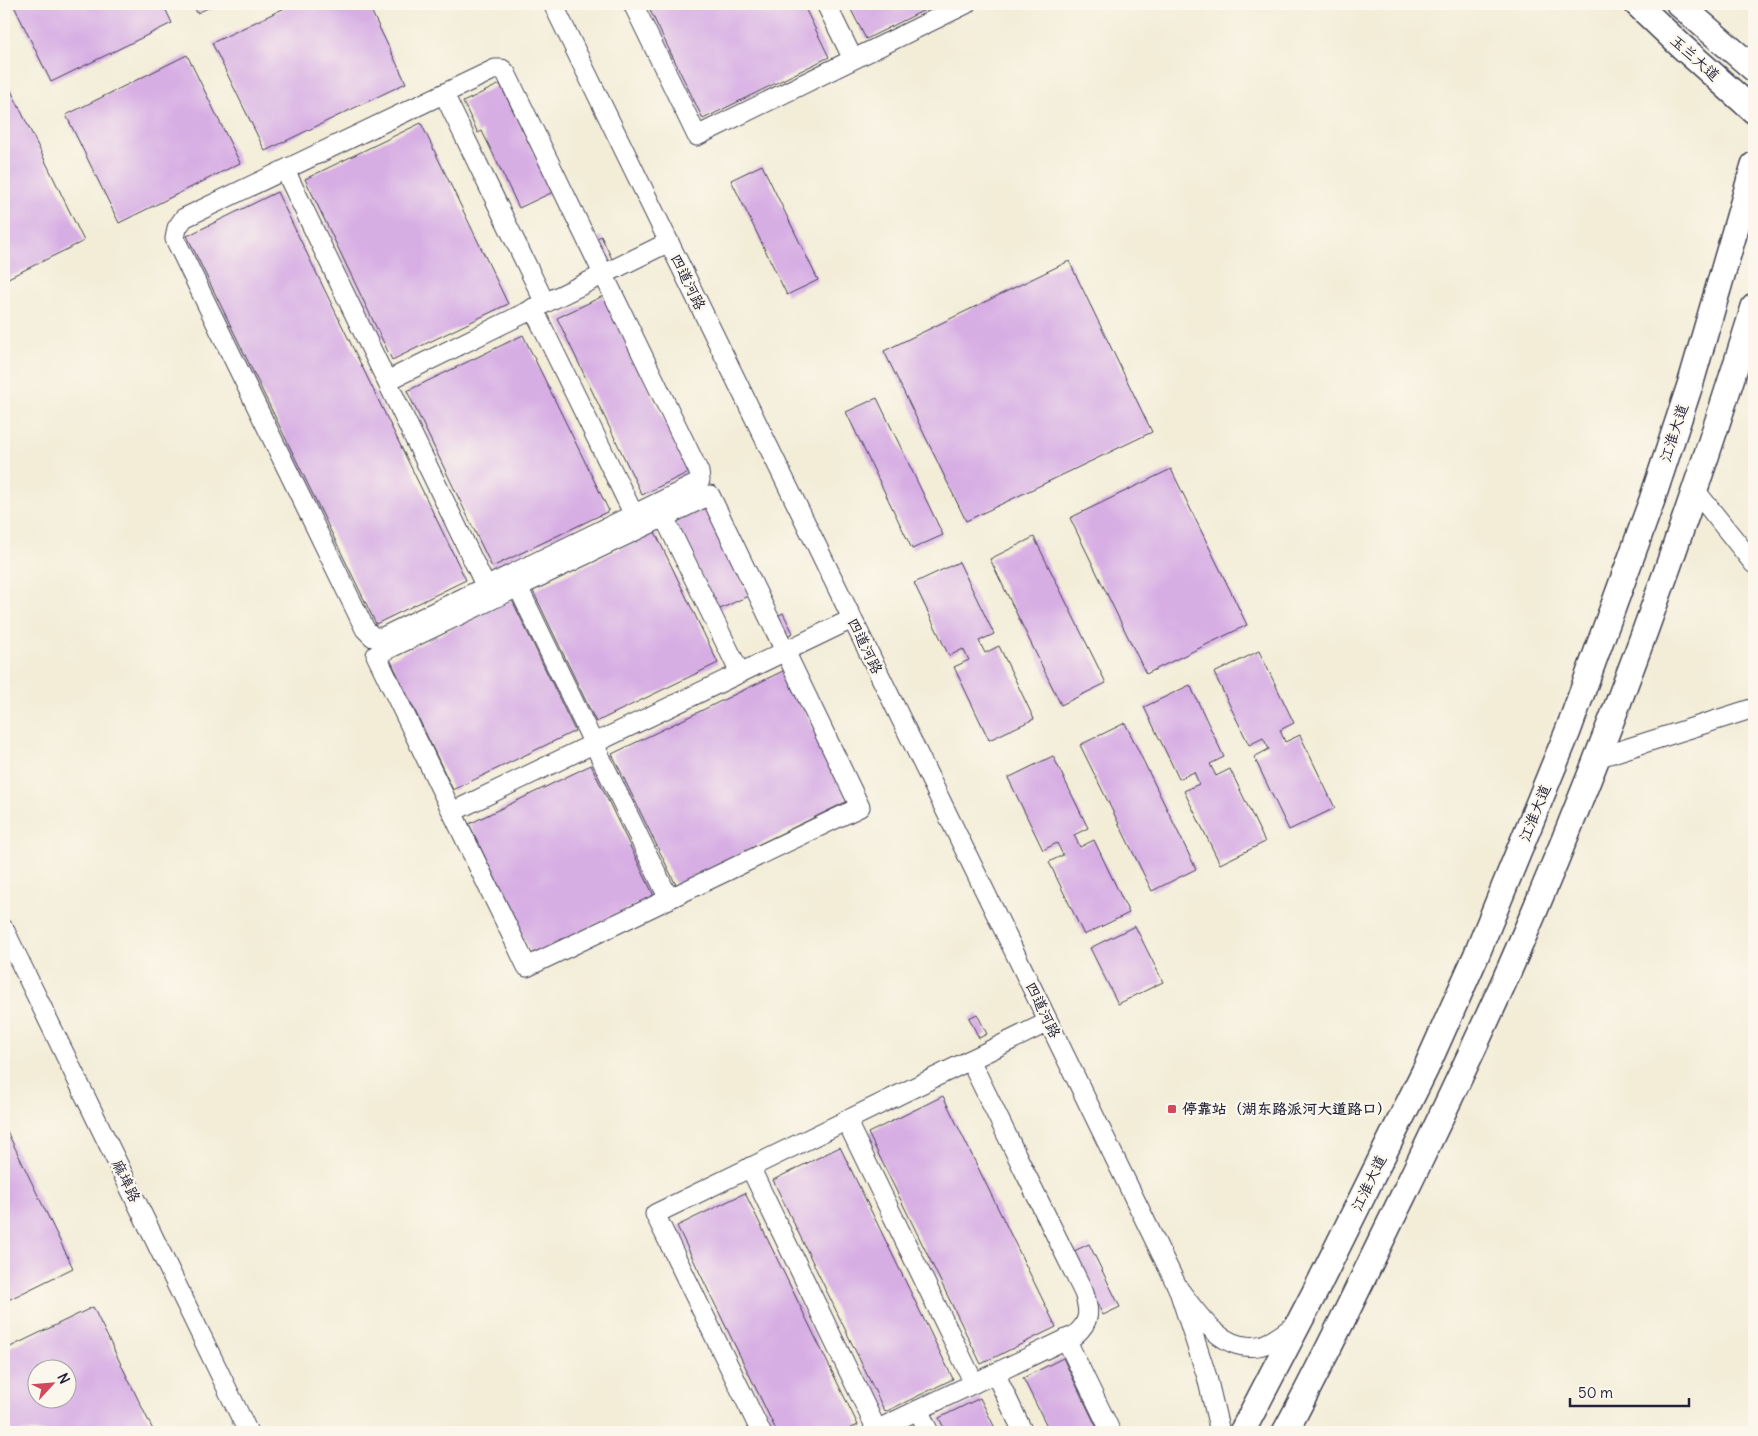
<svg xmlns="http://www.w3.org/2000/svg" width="1758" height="1436" viewBox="0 0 1758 1436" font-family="Delius,'LXGW WenKai TC',sans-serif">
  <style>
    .building { fill: #d7aee4; fill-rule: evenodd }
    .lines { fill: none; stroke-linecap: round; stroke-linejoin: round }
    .minor-casing { stroke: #414053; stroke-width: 21 }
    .major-casing { stroke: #414053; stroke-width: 28 }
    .minor { stroke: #fff; stroke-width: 19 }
    .major { stroke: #fff; stroke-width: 25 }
    .poi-dot { fill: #d1495b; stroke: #fbf7ec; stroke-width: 2 }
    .labels { text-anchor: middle; stroke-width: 4.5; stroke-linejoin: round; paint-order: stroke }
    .street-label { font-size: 15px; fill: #22223b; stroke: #fbf7ec }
    .poi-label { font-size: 15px; font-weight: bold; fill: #22223b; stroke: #fbf7ec; text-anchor: start }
  </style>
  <rect width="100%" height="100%" fill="#fbf7ec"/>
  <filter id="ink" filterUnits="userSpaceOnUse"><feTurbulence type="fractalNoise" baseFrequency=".02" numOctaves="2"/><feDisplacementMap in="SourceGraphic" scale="10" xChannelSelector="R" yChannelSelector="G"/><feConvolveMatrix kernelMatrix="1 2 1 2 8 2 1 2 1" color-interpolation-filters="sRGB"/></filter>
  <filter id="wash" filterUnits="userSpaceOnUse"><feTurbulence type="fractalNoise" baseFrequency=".0096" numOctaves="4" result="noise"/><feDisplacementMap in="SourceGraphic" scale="20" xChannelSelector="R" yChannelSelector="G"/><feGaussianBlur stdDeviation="1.12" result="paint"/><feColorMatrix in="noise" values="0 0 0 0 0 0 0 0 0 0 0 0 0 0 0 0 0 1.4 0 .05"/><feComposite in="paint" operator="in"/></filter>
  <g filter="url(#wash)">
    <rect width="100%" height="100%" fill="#f3edd8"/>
    <g id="blocks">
      <!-- building -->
      <g class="building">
        <polygon points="13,4 163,4 172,23 51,82"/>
        <polygon points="193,4 217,4 197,13"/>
        <polygon points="293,4 368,4 406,83 265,151 212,43"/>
        <polygon points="647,4 803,4 829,57 703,119"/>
        <polygon points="848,4 937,4 866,39"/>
        <polygon points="187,55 240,163 119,223 66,115"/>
        <polygon points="4,76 84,241 4,280"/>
        <polygon points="500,84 553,192 519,208 482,131 478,133 463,102"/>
        <polygon points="421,123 508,304 392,360 305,179"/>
        <polygon points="762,165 818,280 787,295 731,180"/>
        <polygon points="277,192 466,580 376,624 187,236"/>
        <polygon points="601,236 612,259 604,262 594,240"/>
        <polygon points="1069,261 1152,432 966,521 884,351"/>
        <polygon points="603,296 689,472 642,495 557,318"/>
        <polygon points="523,335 609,511 492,567 407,391"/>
        <polygon points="877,398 943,535 912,549 846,412"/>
        <polygon points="1171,469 1247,625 1146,674 1070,518"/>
        <polygon points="706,507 748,596 718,610 675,522"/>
        <polygon points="655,532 718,663 596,722 533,591"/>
        <polygon points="1034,537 1106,683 1061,705 990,559"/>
        <polygon points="959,562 994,634 979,641 985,653 999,646 1034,719 989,740 954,667 969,660 963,649 949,656 914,583"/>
        <polygon points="512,600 575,731 453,790 390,659"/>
        <polygon points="783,613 793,633 785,637 775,617"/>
        <polygon points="1259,651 1294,723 1280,730 1285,742 1300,735 1335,808 1289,830 1254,757 1269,749 1263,738 1249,745 1214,673"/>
        <polygon points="785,670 848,801 676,885 612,754"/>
        <polygon points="1190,685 1224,757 1210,764 1216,776 1230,769 1265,842 1220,864 1184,791 1199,784 1194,772 1179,779 1144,707"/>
        <polygon points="1125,723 1196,869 1152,891 1080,745"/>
        <polygon points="1053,756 1088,828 1074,835 1080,847 1094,840 1129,913 1084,935 1049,862 1063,855 1057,843 1043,850 1008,778"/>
        <polygon points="591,765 654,896 532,955 469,824"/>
        <polygon points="1135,926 1163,982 1118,1004 1090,948"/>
        <polygon points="977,1014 987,1034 979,1038 969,1018"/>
        <polygon points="943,1096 1056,1327 981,1364 868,1133"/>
        <polygon points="4,1125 73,1268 4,1302"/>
        <polygon points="840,1147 953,1379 885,1412 773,1180"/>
        <polygon points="745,1193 858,1425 842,1432 777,1432 677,1226"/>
        <polygon points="1089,1244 1120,1307 1103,1315 1072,1252"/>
        <path d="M93 1307 154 1432H4V1350ZM38 1368H68V1398H38Z"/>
        <polygon points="1063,1358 1099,1432 1050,1432 1023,1378"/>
        <polygon points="980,1398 997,1432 946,1432 939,1418"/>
      </g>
    </g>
  </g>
  <g filter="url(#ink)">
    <use href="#blocks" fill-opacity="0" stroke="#414053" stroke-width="1"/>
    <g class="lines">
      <defs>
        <g id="minor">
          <polyline points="553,4 1178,1288"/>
          <polyline points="633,4 697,136 966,4"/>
          <polyline points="826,4 853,59"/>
          <polygon points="495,69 502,69 506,73 699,472 700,480 696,484 383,637 373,637 365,629 175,239 177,228 184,218"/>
          <polyline points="444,94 545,303"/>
          <polyline points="285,170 486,587"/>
          <polyline points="533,308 634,515"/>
          <polyline points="387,381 669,242"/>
          <polyline points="1695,490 1754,564"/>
          <polygon points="710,495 860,807 527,967 376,655"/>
          <polyline points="664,517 740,673"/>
          <polyline points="518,587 669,899"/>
          <polyline points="1597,758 1754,708"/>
          <polyline points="452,812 852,619"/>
          <polyline points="4,929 248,1432"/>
          <polyline points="846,1120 974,1383"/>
          <polyline points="750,1167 877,1430"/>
          <polyline points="1066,1339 1111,1432"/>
          <polyline points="995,1373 1023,1432"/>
          <polyline points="918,1410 929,1432"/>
          <polyline points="761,1432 655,1214 1048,1022"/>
          <path d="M872 1432 1075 1335C1090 1322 1090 1312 1084 1293L970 1060"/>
          <path d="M1220 1432 1207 1377 1178 1288C1197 1313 1221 1352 1258 1346 1272 1344 1286 1331 1298 1323"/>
        </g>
        <g id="major">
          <polyline points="1637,4 1680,45 1754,111"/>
          <polyline points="1679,4 1754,69"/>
          <polyline points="1242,1432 1317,1288 1426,1068 1476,956 1568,731 1652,500 1691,382 1754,165"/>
          <path d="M1285 1432C1327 1355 1364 1275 1403 1196 1439 1121 1476 1045 1510 968 1604 753 1685 531 1754 307"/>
        </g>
      </defs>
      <!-- minor casing -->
      <use href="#minor" class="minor-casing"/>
      <!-- major casing -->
      <use href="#major" class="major-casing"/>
      <!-- minor -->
      <use href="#minor" class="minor"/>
      <!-- major -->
      <use href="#major" class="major"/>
    </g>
  </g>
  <!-- markers -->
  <rect class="poi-dot" x="1167" y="1104" width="10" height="10" rx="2.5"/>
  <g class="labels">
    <!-- street labels -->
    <g class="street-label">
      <text transform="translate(1695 58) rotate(42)" y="5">玉兰大道</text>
      <text transform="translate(688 282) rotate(64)" y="5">四道河路</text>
      <text transform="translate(1674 433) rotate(-72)" y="5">江淮大道</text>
      <text transform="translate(865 646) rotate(64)" y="5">四道河路</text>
      <text transform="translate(1535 813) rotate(-68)" y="5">江淮大道</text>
      <text transform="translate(1043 1010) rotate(64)" y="5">四道河路</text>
      <text transform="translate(126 1181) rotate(64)" y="5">麻埠路</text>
      <text transform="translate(1369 1183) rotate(-64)" y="5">江淮大道</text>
    </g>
    <!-- poi labels -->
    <g class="poi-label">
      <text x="1182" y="1114">停靠站（湖东路派河大道路口）</text>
    </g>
  </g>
  <!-- margin -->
  <rect width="1758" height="1436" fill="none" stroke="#fbf7ec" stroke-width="20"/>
  <!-- north arrow -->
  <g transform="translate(52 1384) rotate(64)"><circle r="24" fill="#fbf7ec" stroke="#a4a2a5"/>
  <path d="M0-4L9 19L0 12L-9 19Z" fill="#d1495b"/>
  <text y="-8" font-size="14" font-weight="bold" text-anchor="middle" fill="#22223b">N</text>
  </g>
  <!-- scale -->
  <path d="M1570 1398v8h119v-8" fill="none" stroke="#22223b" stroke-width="2.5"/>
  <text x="1578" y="1398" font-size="15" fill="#22223b" stroke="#fbf7ec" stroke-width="4" paint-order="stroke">50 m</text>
</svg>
